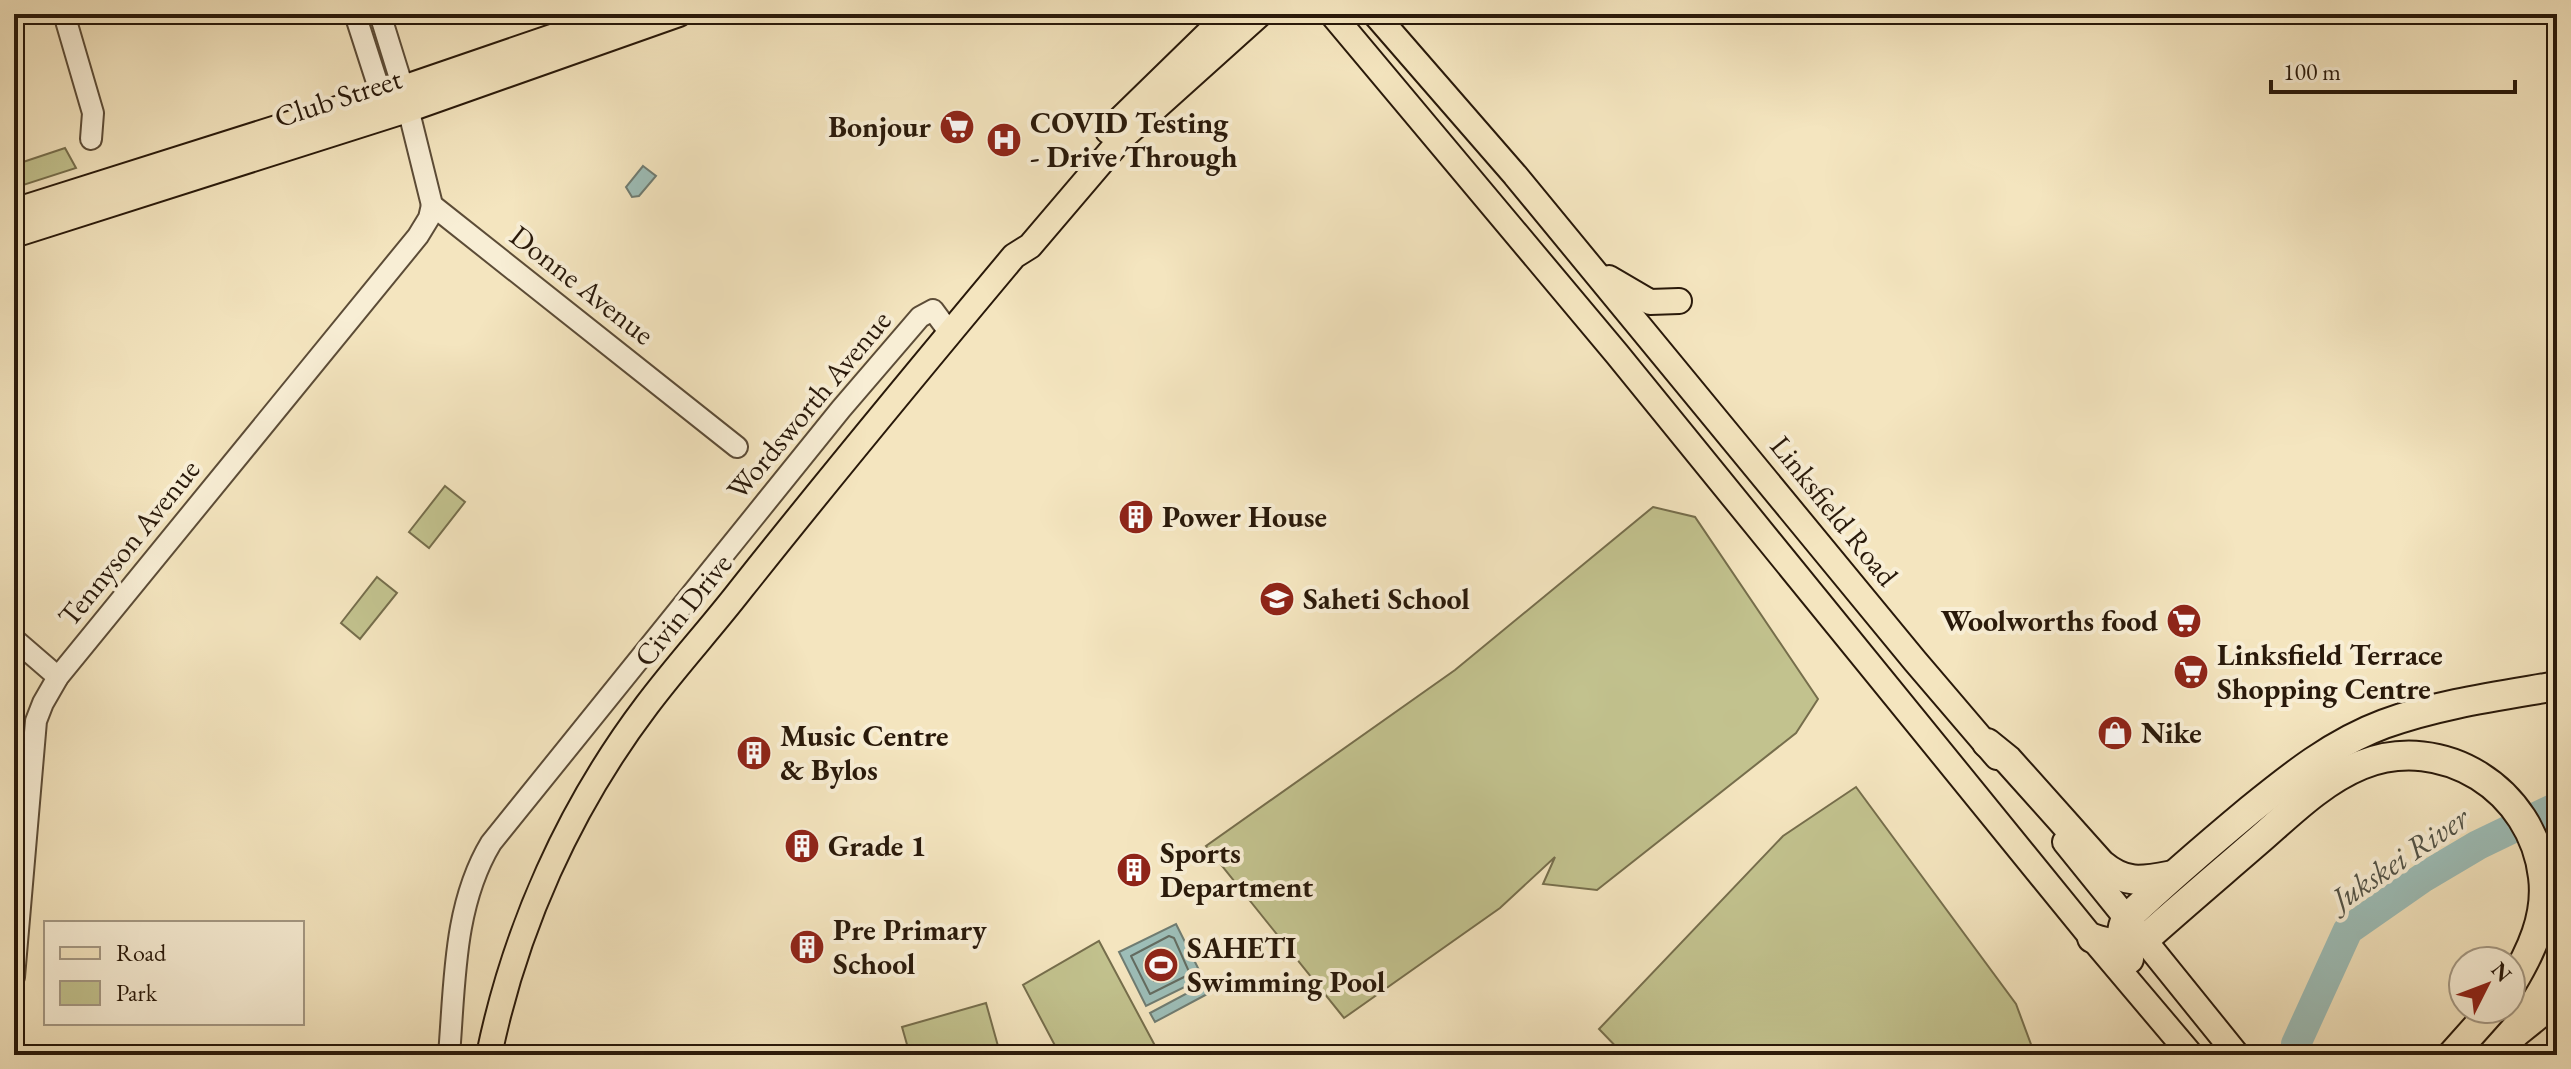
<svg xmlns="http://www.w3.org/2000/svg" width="2571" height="1069" viewBox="0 0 2571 1069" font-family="'EB Garamond',serif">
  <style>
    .green { fill: #c2c28e; stroke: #766e4c; stroke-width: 2 }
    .water { fill: #9dbeb8; stroke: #6f7c72; stroke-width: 2 }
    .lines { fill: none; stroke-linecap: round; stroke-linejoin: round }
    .shore { stroke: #636c61; stroke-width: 2 }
    .river { stroke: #9dbeb8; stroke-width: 30 }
    .minor-casing { stroke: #5c4c37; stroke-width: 24 }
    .major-casing { stroke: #29190a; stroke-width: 28 }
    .highway-casing { stroke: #29190a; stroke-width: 32 }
    .minor { stroke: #f8eed5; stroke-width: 20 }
    .major { stroke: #f4e5bf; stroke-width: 24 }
    .highway { stroke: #f4e5bf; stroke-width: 28 }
    .labels { text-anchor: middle; stroke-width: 8; stroke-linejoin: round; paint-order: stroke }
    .street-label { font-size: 30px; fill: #29190a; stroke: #f8eed5 }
    .poi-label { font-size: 30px; font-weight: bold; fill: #29190a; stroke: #f8eed5; text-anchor: start }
    .water-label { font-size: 32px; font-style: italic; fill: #525347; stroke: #f8eed5 }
  </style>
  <rect width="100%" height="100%" fill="#f4e5bf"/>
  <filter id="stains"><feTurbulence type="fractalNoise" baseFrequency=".0025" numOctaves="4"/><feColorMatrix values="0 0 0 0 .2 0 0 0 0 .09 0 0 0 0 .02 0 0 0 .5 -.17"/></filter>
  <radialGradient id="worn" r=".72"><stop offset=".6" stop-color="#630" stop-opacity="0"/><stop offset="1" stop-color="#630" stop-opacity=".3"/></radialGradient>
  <!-- green -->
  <g class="green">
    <polygon points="65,148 76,168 14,188 14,165"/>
    <polygon points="445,486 465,502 429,548 409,532"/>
    <polygon points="1653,507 1695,517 1818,699 1796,733 1597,890 1543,884 1555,857 1500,908 1344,1018 1206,846 1455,670"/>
    <polygon points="377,577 397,593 360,639 341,623"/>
    <polygon points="1856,787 2016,1004 2035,1055 1624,1055 1599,1029 1783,836"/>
    <polygon points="1099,941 1160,1055 1060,1055 1023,985"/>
    <polygon points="986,1003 998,1046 965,1055 910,1055 902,1027"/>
  </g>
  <!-- water -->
  <g class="water">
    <polygon points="643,166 656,176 639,196 632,197 626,187"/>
    <polygon points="1176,924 1203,978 1146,1006 1119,952"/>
    <polygon points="1206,983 1211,992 1155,1022 1150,1013"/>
  </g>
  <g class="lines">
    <!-- shore -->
    <g class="shore">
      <polygon points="1169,936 1174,938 1190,974 1150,994 1131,956"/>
      <polygon points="1165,950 1169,951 1177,969 1154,981 1144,961"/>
    </g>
    <!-- river -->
    <polyline class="river" points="2296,1044 2348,930 2424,877 2478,845 2557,807"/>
    <defs>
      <g id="minor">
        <polyline points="64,14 93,113 91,139"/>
        <polyline points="355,14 385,107"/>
        <polyline points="380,14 403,88 432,205 737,447"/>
        <polyline points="14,639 58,677"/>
        <polyline points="14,977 36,721 43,703 58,677 418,236 429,218 432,205"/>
        <path d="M449 1055C455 984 453 906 491 843L841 409 920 317 933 310 950 333"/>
      </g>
      <g id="major">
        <polyline points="1332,14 1617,354 2092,938 2191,1055"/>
        <polyline points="1375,14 1515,175 1915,661 1997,757"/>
        <polyline points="1108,131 1228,14"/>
        <polyline points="14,211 403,88 619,14"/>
        <polyline points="14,235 407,110 679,14"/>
        <polyline points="1609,278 1650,302 1679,301"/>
        <polyline points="2065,842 2237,1055"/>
        <path d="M489 1055C515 929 569 808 647 705 677 665 711 628 742 588 831 476 922 366 1014 256L1030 246 1122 138 1260 14"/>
      </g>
      <g id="highway">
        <path d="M1987 743 2008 760 2101 864C2126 885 2142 881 2173 875"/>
        <path d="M2092 938C2111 945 2124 945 2144 940 2182 906 2221 873 2259 840 2290 813 2322 781 2361 765 2443 732 2533 790 2543 877 2548 916 2531 952 2511 985"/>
        <path d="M2129 959C2124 944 2118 934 2126 919 2166 881 2208 845 2250 810 2292 776 2333 743 2384 724 2439 704 2499 696 2557 686"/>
        <polyline points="2452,1055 2493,1009"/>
        <polyline points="2536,1055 2557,1038"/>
      </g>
    </defs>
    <!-- minor casing -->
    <use href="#minor" class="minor-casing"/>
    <!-- major casing -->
    <use href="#major" class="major-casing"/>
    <!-- highway casing -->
    <use href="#highway" class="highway-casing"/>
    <!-- minor -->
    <use href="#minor" class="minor"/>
    <!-- major -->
    <use href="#major" class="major"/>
    <!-- highway -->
    <use href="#highway" class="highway"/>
  </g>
  <!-- icons -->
  <defs>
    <symbol id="supermarket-disc" viewBox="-11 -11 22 22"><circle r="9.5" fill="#8f2418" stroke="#f8eed5"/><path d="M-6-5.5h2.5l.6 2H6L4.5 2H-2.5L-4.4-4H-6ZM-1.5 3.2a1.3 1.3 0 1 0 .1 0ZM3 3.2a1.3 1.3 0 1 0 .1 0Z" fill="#fff"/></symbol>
    <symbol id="hospital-disc" viewBox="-11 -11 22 22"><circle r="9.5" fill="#8f2418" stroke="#f8eed5"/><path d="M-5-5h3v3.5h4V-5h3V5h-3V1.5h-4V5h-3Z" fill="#fff"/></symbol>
    <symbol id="building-disc" viewBox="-11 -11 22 22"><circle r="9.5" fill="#8f2418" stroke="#f8eed5"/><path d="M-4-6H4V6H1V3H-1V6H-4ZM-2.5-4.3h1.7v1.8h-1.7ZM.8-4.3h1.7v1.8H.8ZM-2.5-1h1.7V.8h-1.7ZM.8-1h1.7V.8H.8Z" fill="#fff"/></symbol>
    <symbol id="school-disc" viewBox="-11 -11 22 22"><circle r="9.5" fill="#8f2418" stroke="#f8eed5"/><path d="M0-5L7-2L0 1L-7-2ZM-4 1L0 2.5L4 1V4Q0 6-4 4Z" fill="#fff"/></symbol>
    <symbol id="shop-disc" viewBox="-11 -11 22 22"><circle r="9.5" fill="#8f2418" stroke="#f8eed5"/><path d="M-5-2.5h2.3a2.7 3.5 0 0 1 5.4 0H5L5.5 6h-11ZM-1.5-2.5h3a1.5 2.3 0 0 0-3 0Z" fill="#fff"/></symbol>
    <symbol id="stadium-disc" viewBox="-11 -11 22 22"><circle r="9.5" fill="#8f2418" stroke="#f8eed5"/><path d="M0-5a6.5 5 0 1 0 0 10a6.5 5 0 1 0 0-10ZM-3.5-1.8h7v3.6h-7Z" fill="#fff"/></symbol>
  </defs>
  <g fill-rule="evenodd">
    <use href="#supermarket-disc" x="937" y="107" width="40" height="40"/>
    <use href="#hospital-disc" x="984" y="120" width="40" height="40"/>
    <use href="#building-disc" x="1116" y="497" width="40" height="40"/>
    <use href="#school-disc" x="1257" y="579" width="40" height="40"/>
    <use href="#supermarket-disc" x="2164" y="601" width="40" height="40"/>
    <use href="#supermarket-disc" x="2171" y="652" width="40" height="40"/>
    <use href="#shop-disc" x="2095" y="713" width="40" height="40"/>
    <use href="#building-disc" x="734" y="733" width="40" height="40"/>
    <use href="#building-disc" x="782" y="826" width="40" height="40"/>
    <use href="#building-disc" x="1114" y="850" width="40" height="40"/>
    <use href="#building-disc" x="787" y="927" width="40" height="40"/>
    <use href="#stadium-disc" x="1141" y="945" width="40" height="40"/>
  </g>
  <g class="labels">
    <!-- street labels -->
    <g class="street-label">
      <text transform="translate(338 98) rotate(-18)" y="10">Club Street</text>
      <text transform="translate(582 285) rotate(38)" y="10">Donne Avenue</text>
      <text transform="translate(809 405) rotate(-50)" y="10">Wordsworth Avenue</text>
      <text transform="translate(1834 511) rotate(51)" y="10">Linksfield Road</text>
      <text transform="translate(129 543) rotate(-51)" y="10">Tennyson Avenue</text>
      <text transform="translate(683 610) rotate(-51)" y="10">Civin Drive</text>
    </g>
    <!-- poi labels -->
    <g class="poi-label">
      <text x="1030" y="133">COVID Testing<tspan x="1030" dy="34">- Drive Through</tspan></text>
      <text x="931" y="137" text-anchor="end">Bonjour</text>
      <text x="1162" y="527">Power House</text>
      <text x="1303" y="609">Saheti School</text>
      <text x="2158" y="631" text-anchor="end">Woolworths food</text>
      <text x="2217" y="665">Linksfield Terrace<tspan x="2217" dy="34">Shopping Centre</tspan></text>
      <text x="2141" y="743">Nike</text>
      <text x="780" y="746">Music Centre<tspan x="780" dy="34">&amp; Bylos</tspan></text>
      <text x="828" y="856">Grade 1</text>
      <text x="1160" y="863">Sports<tspan x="1160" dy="34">Department</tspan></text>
      <text x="833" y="940">Pre Primary<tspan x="833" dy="34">School</tspan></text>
      <text x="1187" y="958">SAHETI<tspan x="1187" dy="34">Swimming Pool</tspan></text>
    </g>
    <!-- water labels -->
    <g class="water-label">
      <text transform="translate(2400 858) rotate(-34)" y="11">Jukskei River</text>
    </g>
  </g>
  <!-- margin -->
  <rect width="2571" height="1069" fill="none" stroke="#f4e5bf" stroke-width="48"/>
  <rect x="16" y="16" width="2539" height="1037" fill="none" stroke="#29190a" stroke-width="4"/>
  <rect x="24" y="24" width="2523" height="1021" fill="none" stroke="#29190a" stroke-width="2"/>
  <!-- legend -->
  <rect x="44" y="921" width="260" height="104" fill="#f8eed5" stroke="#a59984" stroke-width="2"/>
  <rect x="60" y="947" width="40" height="12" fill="#f4e5bf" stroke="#a59984" stroke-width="2"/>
  <text x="116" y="961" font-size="24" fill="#29190a">Road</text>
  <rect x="60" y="981" width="40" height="24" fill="#c2c28e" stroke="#a59984" stroke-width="2"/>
  <text x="116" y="1001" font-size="24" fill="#29190a">Park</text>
  <!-- north arrow -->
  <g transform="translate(2487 985) rotate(48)"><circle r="38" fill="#f8eed5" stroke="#a59984" stroke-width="2"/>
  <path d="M0-6L14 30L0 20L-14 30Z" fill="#8f2418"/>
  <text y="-12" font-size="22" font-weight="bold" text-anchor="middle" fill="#29190a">N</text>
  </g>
  <!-- scale -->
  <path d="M2271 80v12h244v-12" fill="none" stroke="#29190a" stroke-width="4"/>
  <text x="2283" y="80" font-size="24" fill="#29190a" stroke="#f8eed5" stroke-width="6" paint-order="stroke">100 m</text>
  <rect width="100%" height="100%" filter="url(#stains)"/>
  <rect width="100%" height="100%" fill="url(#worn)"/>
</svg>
